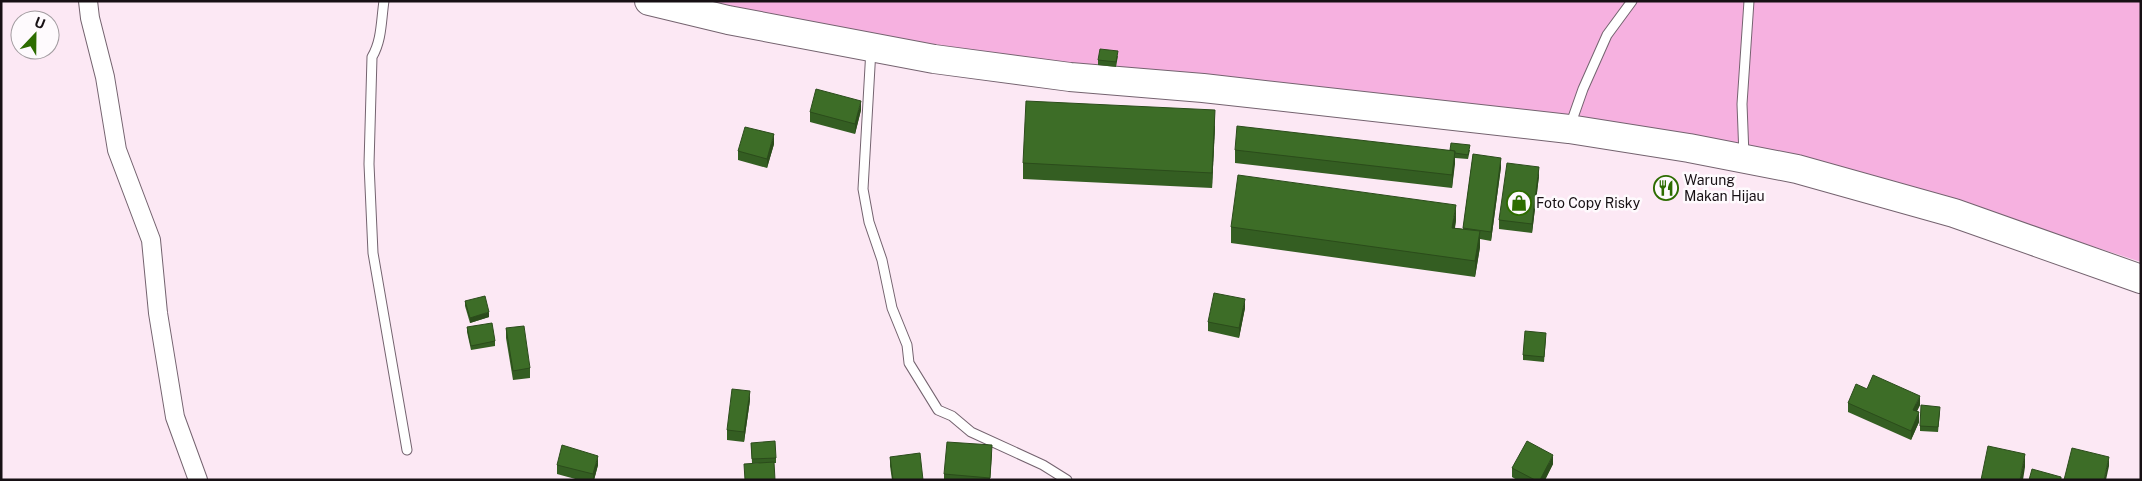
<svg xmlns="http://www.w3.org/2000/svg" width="2142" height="481" viewBox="0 0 2142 481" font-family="'Public Sans',sans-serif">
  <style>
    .green { fill: #f6b1e0 }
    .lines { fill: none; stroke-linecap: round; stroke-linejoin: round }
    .lane-casing { stroke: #74636f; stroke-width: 11 }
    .street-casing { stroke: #74636f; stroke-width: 20 }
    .highway-casing { stroke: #74636f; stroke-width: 30 }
    .lane { stroke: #fff; stroke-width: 9 }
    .street { stroke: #fff; stroke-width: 18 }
    .highway { stroke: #fff; stroke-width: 28 }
    .wall { fill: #345e22 }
    .shaded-wall { fill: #2b4c1b }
    .building { fill: #3d6d27; stroke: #2b4c1b }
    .labels { text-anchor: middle; stroke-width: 5; stroke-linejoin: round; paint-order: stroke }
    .poi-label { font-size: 14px; fill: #171014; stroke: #fefafd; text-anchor: start }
  </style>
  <rect width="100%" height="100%" fill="#fce8f4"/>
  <!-- green -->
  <polygon class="green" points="702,1 2141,1 2141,262 2055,234 1748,147 1075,67 774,18"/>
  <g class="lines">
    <defs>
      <g id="lane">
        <path d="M384 1C381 21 382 40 372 57L369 164 373 253 407 450"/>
        <polyline points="871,49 863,189 869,222 882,260 892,308 907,345 909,363 938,410 952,416 971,432 1043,465 1067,480"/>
        <polyline points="1570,126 1583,89 1607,35 1632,1"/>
        <polyline points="1744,156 1742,104 1749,1"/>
      </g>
      <polyline id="street" points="88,1 90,18 105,77 117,150 151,240 158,313 175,417 198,480"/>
      <polyline id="highway" points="649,1 728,20 934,59 1070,77 1203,88 1569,129 1689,148 1797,169 1954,213 2141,279"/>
    </defs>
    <!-- lane casing -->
    <use href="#lane" class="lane-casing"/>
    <!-- street casing -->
    <use href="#street" class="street-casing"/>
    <!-- highway casing -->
    <use href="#highway" class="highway-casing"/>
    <!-- lane -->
    <use href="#lane" class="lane"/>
    <!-- street -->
    <use href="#street" class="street"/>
    <!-- highway -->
    <use href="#highway" class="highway"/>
  </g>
  <!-- wall -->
  <g class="wall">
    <polygon points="1118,56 1116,67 1098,65 1098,60"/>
    <polygon points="861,110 855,134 810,122 810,112"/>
    <polygon points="1215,126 1212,188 1023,179 1023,163"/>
    <polygon points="774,144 767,168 738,160 738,151"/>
    <polygon points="1235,150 1470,150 1468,159 1455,158 1452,188 1235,163"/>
    <polygon points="1473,154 1501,167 1491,241 1480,239 1480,247 1475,277 1231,243 1231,227 1456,220 1455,228 1463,229"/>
    <polygon points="1539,176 1532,233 1499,229 1499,220"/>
    <polygon points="465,301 489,317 470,323 465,306"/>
    <polygon points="1245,308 1239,338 1208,331 1208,322"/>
    <polygon points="467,327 495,341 495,346 471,350 467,332"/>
    <polygon points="506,328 530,368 530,378 513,380 506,338"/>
    <polygon points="1546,338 1544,362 1523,360 1523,355"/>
    <polygon points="1867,389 1920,405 1917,411 1919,422 1911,440 1848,412 1848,403"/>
    <polygon points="750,400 744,442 727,440 727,430"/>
    <polygon points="1940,412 1938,432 1920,431 1920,426"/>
    <polygon points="751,443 776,458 776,463 752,463"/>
    <polygon points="992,454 990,480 944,480 944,474"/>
    <polygon points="890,457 923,480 892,480 890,466"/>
    <polygon points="1553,464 1545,480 1517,480 1512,477 1512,468"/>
    <polygon points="557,465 598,465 594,480 579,480 557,474"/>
  </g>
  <!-- shaded-wall -->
  <g class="shaded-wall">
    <polygon points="861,101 861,110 855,134 855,124"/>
    <polygon points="1215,110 1215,126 1212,188 1212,173"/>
    <polygon points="774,134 774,144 767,168 767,159"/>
    <polygon points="1455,151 1455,164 1452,188 1452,175"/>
    <polygon points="1501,158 1501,167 1491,241 1491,232"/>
    <polygon points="1539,167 1539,176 1532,233 1532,224"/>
    <polygon points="1456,205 1456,220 1452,244 1452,228"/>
    <polygon points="1480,231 1480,247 1475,277 1475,261"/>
    <polygon points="1245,299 1245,308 1239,338 1239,328"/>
    <polygon points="489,312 489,317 470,323 470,318"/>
    <polygon points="750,391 750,400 744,442 744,432"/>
    <polygon points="1920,396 1920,405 1913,419 1913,410"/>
    <polygon points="1919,412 1919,422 1911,440 1911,431"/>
    <polygon points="2025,454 2025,467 2023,480 2020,480"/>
    <polygon points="1553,455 1553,464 1545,480 1540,480"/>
    <polygon points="598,456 598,465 594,480 593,480 593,474"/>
    <polygon points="2109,457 2109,466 2106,480 2104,480"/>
  </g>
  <!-- building -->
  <g class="building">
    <polygon points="1100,49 1118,51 1116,62 1098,60"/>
    <polygon points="816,89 861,101 855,124 810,112"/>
    <polygon points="1026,101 1215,110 1212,173 1023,163"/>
    <polygon points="1237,126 1455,151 1452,175 1235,150"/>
    <polygon points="745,127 774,134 767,159 738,151"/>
    <polygon points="1451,143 1470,145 1468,155 1455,153 1455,151 1450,150"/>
    <polygon points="1473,154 1501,158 1491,232 1463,228"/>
    <polygon points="1507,163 1539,167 1532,224 1499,220"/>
    <polygon points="1238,175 1456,205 1452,228 1480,231 1475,261 1231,227"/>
    <polygon points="1214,293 1245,299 1239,328 1208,322"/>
    <polygon points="485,296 489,312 470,318 465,301"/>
    <polygon points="492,323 495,341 471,346 467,327"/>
    <polygon points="524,326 530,368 513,371 506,328"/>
    <polygon points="1525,331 1546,333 1544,357 1523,355"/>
    <polygon points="1873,375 1920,396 1913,410 1919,412 1911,431 1848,403 1856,384 1867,389"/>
    <polygon points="732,389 750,391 744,432 727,430"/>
    <polygon points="1921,405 1940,407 1938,427 1920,426"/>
    <polygon points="775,441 776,458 752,459 751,443"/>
    <polygon points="1527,441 1553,455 1540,480 1535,480 1512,468"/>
    <polygon points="947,442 992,445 990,478 944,474"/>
    <polygon points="562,445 598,456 593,474 557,465"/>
    <polygon points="1988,446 2025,454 2020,480 1981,480"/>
    <polygon points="2072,448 2109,457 2104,480 2064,480"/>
    <polygon points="920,453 923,480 893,480 890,457"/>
    <polygon points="774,462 775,480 745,480 744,464"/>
    <polygon points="2032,469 2061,477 2061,480 2029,480"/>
  </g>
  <!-- icons -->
  <defs>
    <symbol id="restaurant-ring" viewBox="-11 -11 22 22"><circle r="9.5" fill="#fefafd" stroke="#2d6c00" stroke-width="1.5"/><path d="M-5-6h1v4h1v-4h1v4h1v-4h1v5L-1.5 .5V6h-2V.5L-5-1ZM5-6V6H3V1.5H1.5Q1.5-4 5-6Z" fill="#2d6c00"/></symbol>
    <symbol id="shop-ring" viewBox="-11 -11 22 22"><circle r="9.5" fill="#fefafd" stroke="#2d6c00" stroke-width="1.5"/><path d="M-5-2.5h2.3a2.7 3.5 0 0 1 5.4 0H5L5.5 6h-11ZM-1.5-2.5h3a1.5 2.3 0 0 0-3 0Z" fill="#2d6c00"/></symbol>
  </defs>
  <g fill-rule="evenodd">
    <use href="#restaurant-ring" x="1652" y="174" width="28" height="28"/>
    <use href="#shop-ring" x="1505" y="189" width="28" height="28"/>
  </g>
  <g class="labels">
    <!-- poi labels -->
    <g class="poi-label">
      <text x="1684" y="185">Warung<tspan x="1684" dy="16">Makan Hijau</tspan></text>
      <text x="1536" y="208">Foto Copy Risky</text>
    </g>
  </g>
  <!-- border -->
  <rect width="2142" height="481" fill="none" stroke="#171014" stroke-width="5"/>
  <!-- north arrow -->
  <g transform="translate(35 35) rotate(22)"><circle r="24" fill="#fefafd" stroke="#a29ca0"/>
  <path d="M0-4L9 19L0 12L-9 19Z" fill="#2d6c00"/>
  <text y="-8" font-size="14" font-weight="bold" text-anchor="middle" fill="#171014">U</text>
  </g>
</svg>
